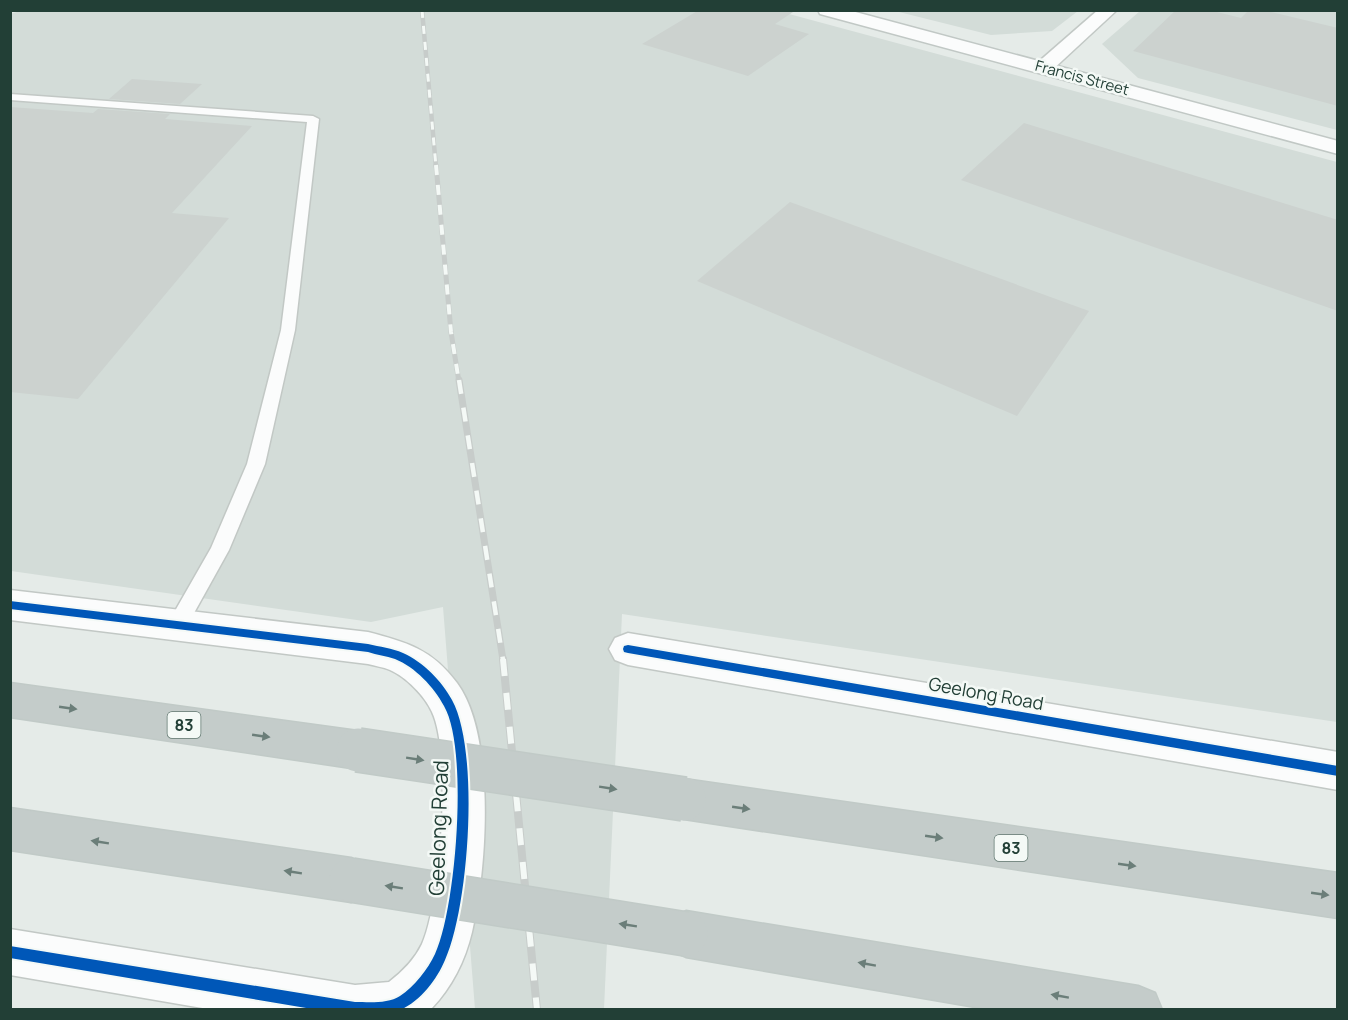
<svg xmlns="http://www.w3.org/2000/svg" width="1348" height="1020" viewBox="0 0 1348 1020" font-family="Manrope,sans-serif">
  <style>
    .built { fill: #d3dcd8 }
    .building { fill: #ccd2cf }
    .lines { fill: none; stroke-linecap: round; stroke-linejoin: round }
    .service-casing { stroke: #c2c8c5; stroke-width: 3 }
    .minor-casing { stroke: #c2c8c5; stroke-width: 3 }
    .secondary-casing { stroke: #c1c8c5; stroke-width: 3 }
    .trunk-casing { stroke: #c1cac7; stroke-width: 3 }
    .service { fill: #fbfcfc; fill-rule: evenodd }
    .minor { fill: #fbfcfc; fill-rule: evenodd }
    .secondary { fill: #fbfcfc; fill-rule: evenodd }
    .trunk { fill: #c4ccca; fill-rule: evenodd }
    .rail-far3-casing { stroke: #c7ccca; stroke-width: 4.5 }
    .rail-far2-casing { stroke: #c7ccca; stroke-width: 5 }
    .rail-far1-casing { stroke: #c7ccca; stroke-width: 7 }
    .rail-casing { stroke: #c7ccca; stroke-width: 8 }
    .rail-far3 { stroke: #f4f9f6; stroke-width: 3; stroke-dasharray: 8; stroke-linecap: butt }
    .rail-far2 { stroke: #f4f9f6; stroke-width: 4; stroke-dasharray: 10; stroke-linecap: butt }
    .rail-far1 { stroke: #f4f9f6; stroke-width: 4.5; stroke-dasharray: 14; stroke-linecap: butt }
    .rail { stroke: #f4f9f6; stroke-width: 6; stroke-dasharray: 17; stroke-linecap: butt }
    .trunk-bridge-casing { stroke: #c1cac7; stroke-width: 46; stroke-linecap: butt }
    .trunk-bridge { stroke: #c4ccca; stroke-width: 43 }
    .cycleway-casing { stroke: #f4f9f6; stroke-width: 4 }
    .cycleway { fill: #0057b8; fill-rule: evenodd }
    .oneway { fill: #6b7e79 }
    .labels { text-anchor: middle; stroke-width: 5; stroke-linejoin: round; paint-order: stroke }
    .far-street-label { font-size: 15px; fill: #223f36; stroke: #f4f9f6 }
    .shield { fill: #f4f9f6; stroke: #617770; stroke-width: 1.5 }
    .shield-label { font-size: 16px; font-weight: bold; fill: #223f36 }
    .street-label { font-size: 18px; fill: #223f36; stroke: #f4f9f6 }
    .near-street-label { font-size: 21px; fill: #223f36; stroke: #f4f9f6 }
  </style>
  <rect width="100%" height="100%" fill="#e5ebe8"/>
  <!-- built -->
  <g class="built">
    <polygon points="20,11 778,11 1337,162 1337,722 622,614 604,1009 475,1009 443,607 371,622 11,571 10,14"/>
    <polygon points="895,11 1078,11 1052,31 991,35"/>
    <polygon points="1140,11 1337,11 1337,130 1138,78 1102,44"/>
  </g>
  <!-- building -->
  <g class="building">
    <polygon points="699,10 796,10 775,24 809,34 748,76 642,44"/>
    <polygon points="1176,10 1209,10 1241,18 1249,10 1263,10 1338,28 1338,106 1133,51"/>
    <polygon points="132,79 202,84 180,104 109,99"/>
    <polygon points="10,107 93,113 98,109 170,114 165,119 252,126 172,213 229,218 78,399 10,392"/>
    <polygon points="1024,123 1338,220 1338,311 961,180"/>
    <polygon points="790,202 1089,311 1017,416 697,281"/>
  </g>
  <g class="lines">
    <defs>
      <polygon id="service" points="10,94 313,116 319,119 295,330 265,464 229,550 184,631 177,633 170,631 167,625 211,548 247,464 281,330 307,122 10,100"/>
      <g id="minor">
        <polygon points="1098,10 1117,10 1050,72 1036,72 1033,68 1036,64"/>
        <path d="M10 590 368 632C406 642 432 649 457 683 496 736 487 870 472 932 465 961 452 987 432 1008L214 1010 10 975V929L355 985 389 982C402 972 415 959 422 944 441 901 452 754 432 712 425 696 406 677 390 670 383 667 375 666 368 664L10 620Z"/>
        <polygon points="628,633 1338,752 1338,790 628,665 615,660 609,649 615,638"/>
      </g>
      <polygon id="secondary" points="818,10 848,10 1338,141 1338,154 820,14"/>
      <g id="trunk">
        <polygon points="10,683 358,731 372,737 378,750 372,763 358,769 10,717"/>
        <polygon points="684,779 1338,873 1338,918 684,819 669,813 663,799 669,785"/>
        <polygon points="10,808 351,858 367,864 373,880 367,896 351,902 10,850"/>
        <polygon points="686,911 1138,986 1155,993 1162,1010 993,1010 686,957 670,950 663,934 670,918"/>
      </g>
    </defs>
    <!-- service casing -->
    <use href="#service" class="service-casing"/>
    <!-- minor casing -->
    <use href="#minor" class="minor-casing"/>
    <!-- secondary casing -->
    <use href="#secondary" class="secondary-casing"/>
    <!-- trunk casing -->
    <use href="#trunk" class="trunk-casing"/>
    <!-- service -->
    <use href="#service" class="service"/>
    <!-- minor -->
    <use href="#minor" class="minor"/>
    <!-- secondary -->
    <use href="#secondary" class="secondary"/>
    <!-- trunk -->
    <use href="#trunk" class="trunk"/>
    <defs>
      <polyline id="rail-far3" points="422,10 436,167"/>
      <polyline id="rail-far2" points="436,165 451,332 459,382"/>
      <polyline id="rail-far1" points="459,380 503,660"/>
      <polyline id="rail" points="503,659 537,1010"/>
    </defs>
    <!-- rail-far3 casing -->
    <use href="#rail-far3" class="rail-far3-casing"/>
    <!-- rail-far2 casing -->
    <use href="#rail-far2" class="rail-far2-casing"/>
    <!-- rail-far1 casing -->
    <use href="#rail-far1" class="rail-far1-casing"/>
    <!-- rail casing -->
    <use href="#rail" class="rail-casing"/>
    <!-- rail-far3 -->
    <use href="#rail-far3" class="rail-far3"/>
    <!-- rail-far2 -->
    <use href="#rail-far2" class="rail-far2"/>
    <!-- rail-far1 -->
    <use href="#rail-far1" class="rail-far1"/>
    <!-- rail -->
    <use href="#rail" class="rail"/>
    <defs>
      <g id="trunk-bridge">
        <polyline points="358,750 684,799"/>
        <polyline points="351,880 686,934"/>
      </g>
    </defs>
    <!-- trunk-bridge casing -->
    <use href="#trunk-bridge" class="trunk-bridge-casing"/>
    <!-- trunk-bridge -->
    <use href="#trunk-bridge" class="trunk-bridge"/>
    <defs>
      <g id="cycleway">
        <path d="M10 601 368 644C380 647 392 648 403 653 423 662 442 681 452 700 480 751 469 907 445 960 437 979 421 1001 400 1010H318L10 958V946L355 1002C369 1002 388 1004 400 996 414 987 428 969 435 954 456 909 469 749 444 706 434 687 415 667 395 659 386 656 377 655 368 652L10 609Z"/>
        <polygon points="628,645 1338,766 1338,776 628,653 624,652 623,649 624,646"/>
      </g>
    </defs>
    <!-- cycleway casing -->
    <use href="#cycleway" class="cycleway-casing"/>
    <!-- cycleway -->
    <use href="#cycleway" class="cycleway"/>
  </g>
  <!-- one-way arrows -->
  <defs><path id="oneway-solid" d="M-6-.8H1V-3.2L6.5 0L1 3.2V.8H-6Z" transform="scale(1.5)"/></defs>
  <g class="oneway">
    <use href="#oneway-solid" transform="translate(68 708) rotate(8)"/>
    <use href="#oneway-solid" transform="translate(261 736) rotate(8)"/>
    <use href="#oneway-solid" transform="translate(415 759) rotate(9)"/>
    <use href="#oneway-solid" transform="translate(608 788) rotate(9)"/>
    <use href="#oneway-solid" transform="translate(741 808) rotate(8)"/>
    <use href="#oneway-solid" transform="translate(934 837) rotate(8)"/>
    <use href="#oneway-solid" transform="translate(100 842) rotate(-171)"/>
    <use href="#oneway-solid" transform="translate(1127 865) rotate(8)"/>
    <use href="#oneway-solid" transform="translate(293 872) rotate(-171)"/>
    <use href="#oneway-solid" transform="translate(394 887) rotate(-171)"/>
    <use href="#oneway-solid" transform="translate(1320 894) rotate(8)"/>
    <use href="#oneway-solid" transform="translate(628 925) rotate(-171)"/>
    <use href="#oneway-solid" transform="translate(867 964) rotate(-170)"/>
    <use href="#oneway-solid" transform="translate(1060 996) rotate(-170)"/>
  </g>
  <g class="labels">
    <!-- far-street labels -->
    <g class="far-street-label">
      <text transform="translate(1082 78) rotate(15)" y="5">Francis Street</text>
    </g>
    <!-- shield labels -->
    <g class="shield">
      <rect x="167.5" y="712" width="33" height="26" rx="4.5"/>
      <rect x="994.5" y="835" width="33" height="26" rx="4.5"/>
    </g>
    <g class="shield-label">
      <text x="184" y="731">83</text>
      <text x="1011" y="854">83</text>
    </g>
    <!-- street labels -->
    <g class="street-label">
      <text transform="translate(986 694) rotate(10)" y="6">Geelong Road</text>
    </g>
    <!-- near-street labels -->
    <g class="near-street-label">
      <text transform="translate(439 828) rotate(-88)" y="7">Geelong Road</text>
    </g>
  </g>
  <!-- border -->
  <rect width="1348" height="1020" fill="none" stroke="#223f36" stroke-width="24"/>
</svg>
